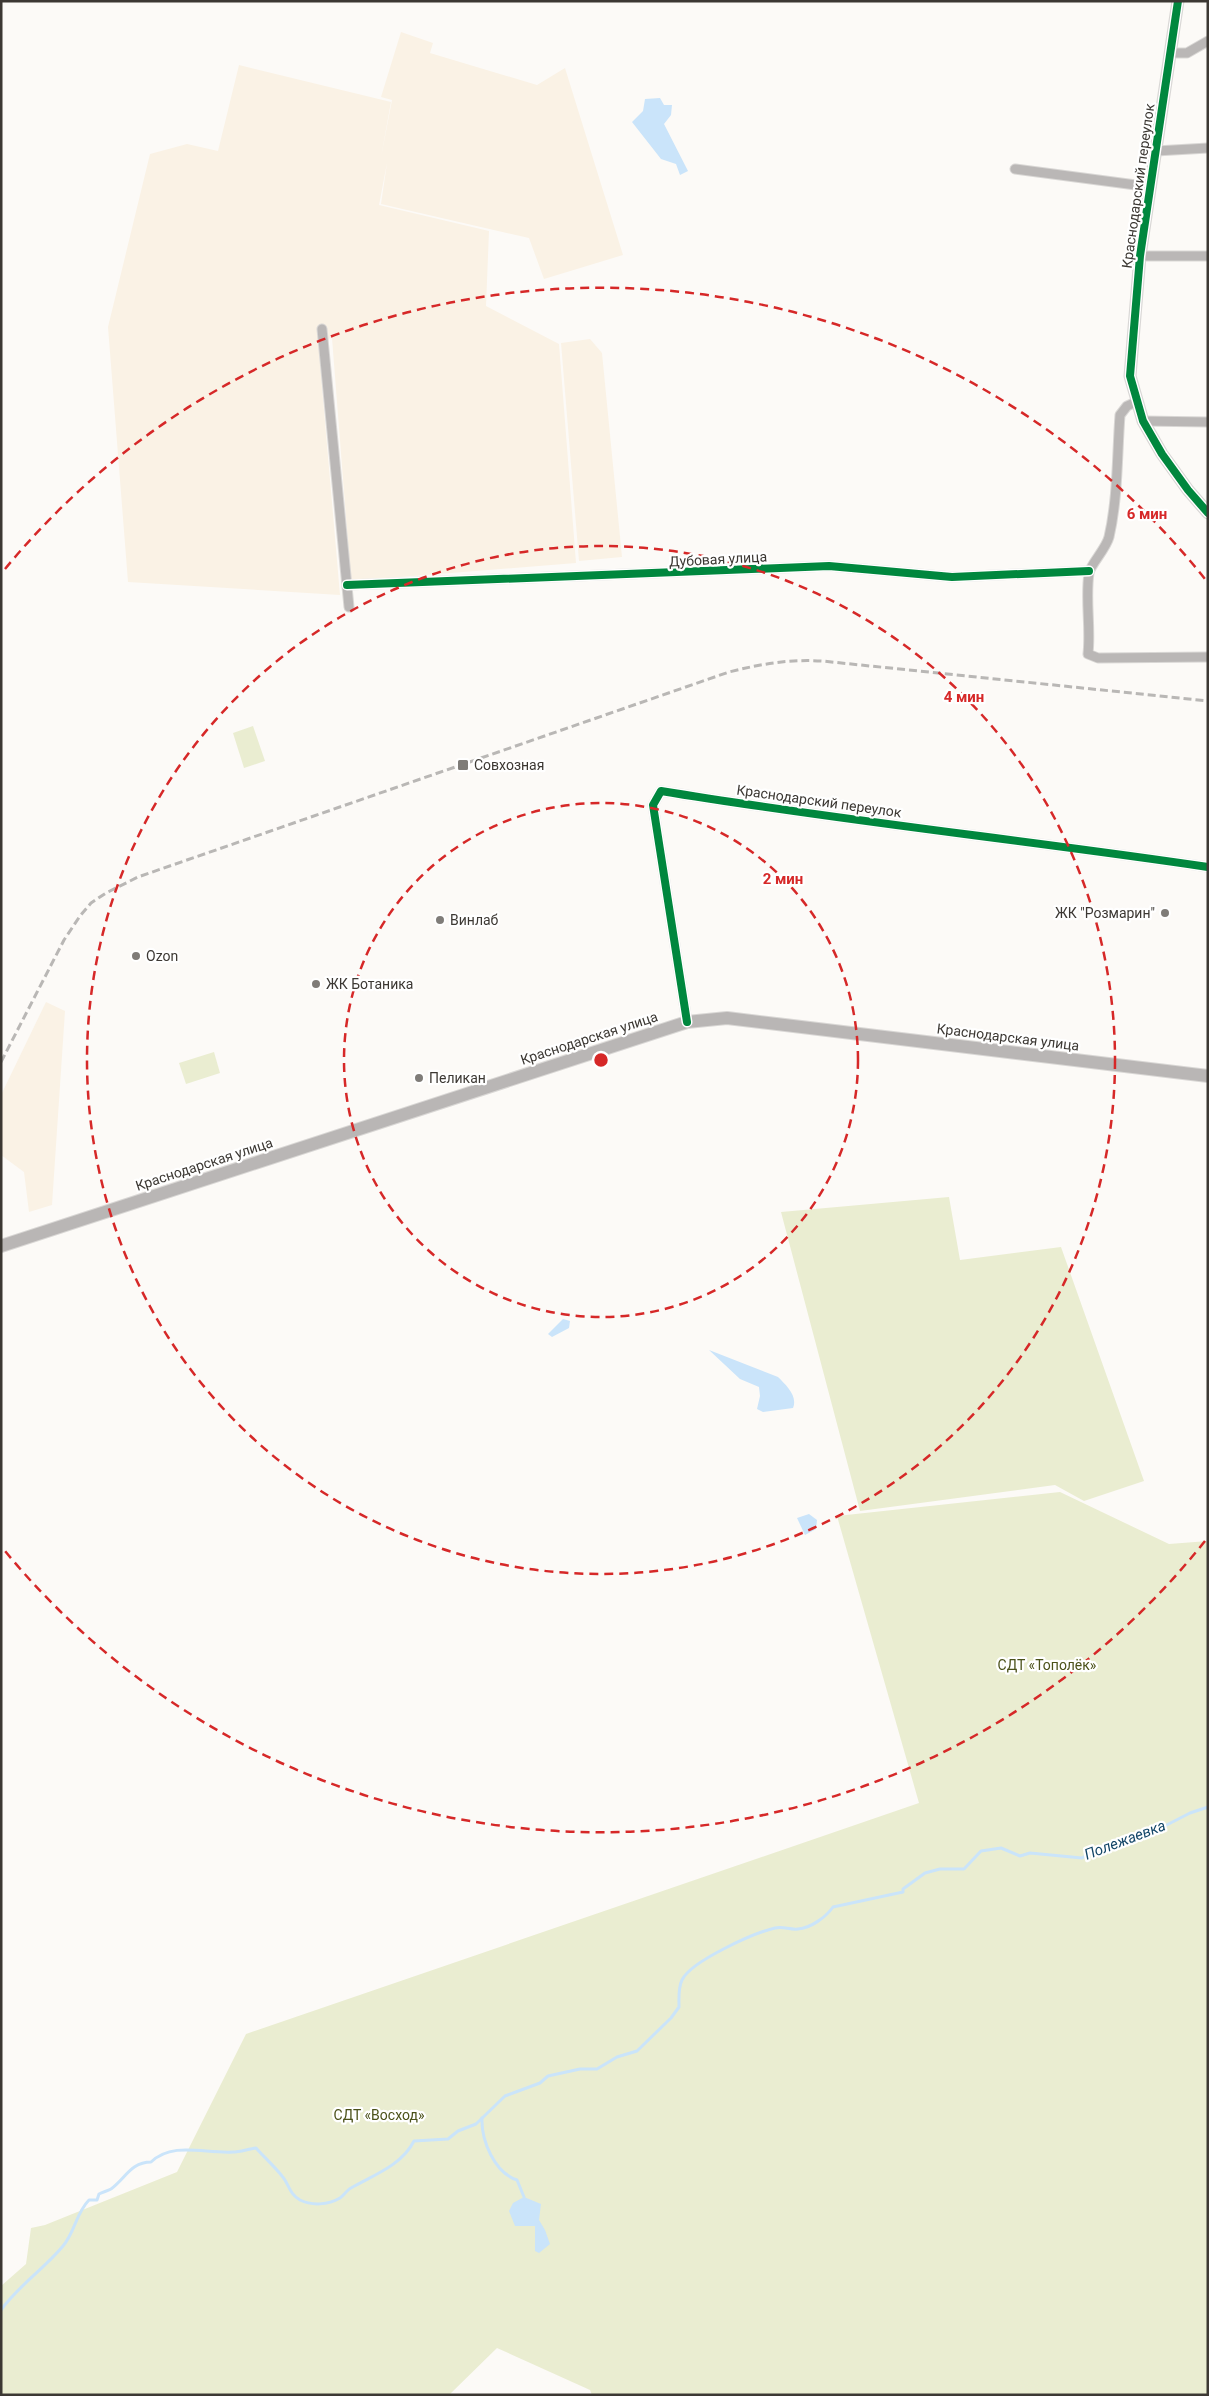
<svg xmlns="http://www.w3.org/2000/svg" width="1209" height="2396" viewBox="0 0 1209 2396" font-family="Roboto,sans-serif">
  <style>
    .built { fill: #faf2e5 }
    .green { fill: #eaedd1 }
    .water { fill: #cae4fa }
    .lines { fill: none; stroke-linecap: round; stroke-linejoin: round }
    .stream { stroke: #cae4fa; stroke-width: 3 }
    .minor-casing { stroke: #d9d7d5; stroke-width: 11 }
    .tertiary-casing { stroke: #d9d7d5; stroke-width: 13 }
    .secondary-casing { stroke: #d9d7d5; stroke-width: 14 }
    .minor { stroke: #bab7b6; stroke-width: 9 }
    .tertiary { stroke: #bab7b6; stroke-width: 11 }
    .secondary { stroke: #b9b6b5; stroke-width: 12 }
    .rail { stroke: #b9b7b5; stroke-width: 3; stroke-dasharray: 8 4; stroke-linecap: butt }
    .cycleway-casing { stroke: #fff; stroke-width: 11 }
    .cycleway { stroke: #00873e; stroke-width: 8 }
    .ring { fill: none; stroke: #d62828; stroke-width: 2.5; stroke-dasharray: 9 6 }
    .poi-dot { fill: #7f7c78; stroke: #fff; stroke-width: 2 }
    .labels { text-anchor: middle; stroke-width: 4.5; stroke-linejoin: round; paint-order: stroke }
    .street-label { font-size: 14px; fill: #3c3833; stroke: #fff }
    .poi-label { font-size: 14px; fill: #3c3833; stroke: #fff; text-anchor: start }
    .park-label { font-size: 14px; fill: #4b5119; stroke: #fff }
    .water-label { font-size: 15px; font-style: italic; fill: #124567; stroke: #fff }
    .centre { fill: #d62828; stroke: #fff; stroke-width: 2.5 }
    .ring-label { font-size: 15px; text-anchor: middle; font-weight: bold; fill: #d62828; stroke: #fff; stroke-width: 4.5; stroke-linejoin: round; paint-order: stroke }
  </style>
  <rect width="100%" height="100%" fill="#fcfaf7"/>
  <!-- built -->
  <g class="built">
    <polygon points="401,32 433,43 430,53 537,85 565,68 623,255 544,279 529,238 381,204 387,163 379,205 489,231 486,306 559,344 576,563 351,581 332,338 318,341 340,595 128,582 108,327 150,154 187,144 218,151 239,65 391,102 381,157 392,100 381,97"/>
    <polygon points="590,339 602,353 622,557 579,561 561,343"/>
    <polygon points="46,1002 65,1011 52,1205 29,1212 24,1172 1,1155 1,1095"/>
  </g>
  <!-- green -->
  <g class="green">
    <polygon points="253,726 265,761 244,768 233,733"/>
    <polygon points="214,1052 220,1073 186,1084 179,1063"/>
    <polygon points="949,1197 960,1260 1061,1247 1144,1481 1084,1501 1055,1485 860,1511 781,1212"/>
    <polygon points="1060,1492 1169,1544 1208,1541 1208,2395 592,2395 590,2390 497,2348 449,2395 1,2395 1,2286 26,2264 31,2228 45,2225 177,2172 246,2034 919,1803 837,1516"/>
  </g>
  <!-- water -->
  <g class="water">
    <polygon points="660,98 664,105 672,105 671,115 664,124 688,171 680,175 676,164 661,159 632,122 643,111 645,99"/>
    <polygon points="563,1319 570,1321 569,1328 552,1337 548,1334"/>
    <path d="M709 1350 778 1377C786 1385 798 1396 793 1408L763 1412 757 1409 760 1396 759 1387 740 1379Z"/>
    <polygon points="809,1514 817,1520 816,1529 805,1535 797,1518"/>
    <polygon points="524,2197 541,2204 539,2220 545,2230 550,2244 539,2253 535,2251 535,2226 515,2226 509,2211 513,2203"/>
  </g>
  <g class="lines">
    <!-- stream -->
    <g class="stream">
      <path d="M482 2118C481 2141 495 2173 517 2180L524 2197"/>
      <path d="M1 2310C19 2285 44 2269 63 2246 75 2232 76 2213 89 2200H97L99 2194C103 2192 107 2191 111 2189 125 2179 131 2162 151 2162 173 2141 205 2154 233 2152 240 2152 248 2149 256 2148 264 2157 274 2166 282 2176 289 2184 289 2194 300 2200 312 2206 328 2205 340 2198 344 2195 347 2190 351 2188 374 2175 402 2165 414 2141L448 2139 458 2131 476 2124 505 2096 540 2083 548 2076 580 2069H597L617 2057 637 2051 671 2018 679 2007C679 1999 678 1988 682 1980 691 1961 754 1933 775 1928 783 1926 790 1930 798 1929 811 1928 826 1917 833 1907L903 1892V1889L925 1873 940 1869H964L981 1851 1001 1848 1020 1856 1030 1853 1082 1858 1094 1851 1108 1850 1134 1837 1155 1831 1190 1813 1208 1807"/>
    </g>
    <defs>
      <g id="minor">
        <polyline points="1170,53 1187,53 1208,41"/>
        <polyline points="1156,151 1208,148"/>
        <polyline points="1015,169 1151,187"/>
        <polyline points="1140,256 1208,256"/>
        <polyline points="322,329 349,607"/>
        <path d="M1136 402 1127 406 1120 415C1117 455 1118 498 1109 537 1106 549 1090 565 1089 573 1085 600 1091 627 1088 654L1098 658 1208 657"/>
        <polyline points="1143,421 1208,422"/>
        <polyline points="347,585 829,566 952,577 1089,571"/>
        <path d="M687 1022 653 805 661 791C842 821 1026 840 1208 867"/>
      </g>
      <polyline id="tertiary" points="1178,1 1140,256 1130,376 1143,421 1162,454 1188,490 1208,513"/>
      <polyline id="secondary" points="1,1246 687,1022 727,1018 1208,1076"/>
    </defs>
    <!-- minor casing -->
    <use href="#minor" class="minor-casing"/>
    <!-- tertiary casing -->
    <use href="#tertiary" class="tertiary-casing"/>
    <!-- secondary casing -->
    <use href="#secondary" class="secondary-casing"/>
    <!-- minor -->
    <use href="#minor" class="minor"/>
    <!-- tertiary -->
    <use href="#tertiary" class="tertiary"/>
    <!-- secondary -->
    <use href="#secondary" class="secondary"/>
    <!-- rail -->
    <path class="rail" d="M1 1062 64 940 80 916 91 903 106 893 138 877 729 672C761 664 789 659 822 661L1208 701"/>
    <defs>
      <g id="cycleway">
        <polyline points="1178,1 1140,256 1130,376 1143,421 1162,454 1188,490 1208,513"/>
        <polyline points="347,585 829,566 952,577 1089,571"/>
        <path d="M687 1022 653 805 661 791C842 821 1026 840 1208 867"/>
      </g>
    </defs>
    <!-- cycleway casing -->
    <use href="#cycleway" class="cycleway-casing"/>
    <!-- cycleway -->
    <use href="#cycleway" class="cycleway"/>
  </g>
  <!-- distance rings -->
  <g class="ring">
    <circle cx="601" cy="1060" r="257"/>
    <circle cx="601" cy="1060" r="514"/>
    <path d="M1205 1541A772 772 0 0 1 5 1551M5 569A772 772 0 0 1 1205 579"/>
  </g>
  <!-- markers -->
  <g class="poi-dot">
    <rect x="457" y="759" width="12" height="12" rx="2.5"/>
    <circle cx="1165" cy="913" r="5"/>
    <circle cx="440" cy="920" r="5"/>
    <circle cx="136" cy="956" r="5"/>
    <circle cx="316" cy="984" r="5"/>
    <circle cx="419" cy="1078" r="5"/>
  </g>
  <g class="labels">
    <!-- street labels -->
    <g class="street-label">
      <text transform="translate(1138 186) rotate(-82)" y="5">Краснодарский переулок</text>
      <text transform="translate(718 559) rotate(-3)" y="5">Дубовая улица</text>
      <text transform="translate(819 801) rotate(8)" y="5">Краснодарский переулок</text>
      <text transform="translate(1008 1037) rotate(7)" y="5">Краснодарская улица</text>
      <text transform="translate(589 1038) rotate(-18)" y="5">Краснодарская улица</text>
      <text transform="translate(204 1164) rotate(-18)" y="5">Краснодарская улица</text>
    </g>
    <!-- poi labels -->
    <g class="poi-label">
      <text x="474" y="770">Совхозная</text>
      <text x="1155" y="918" text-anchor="end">ЖК "Розмарин"</text>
      <text x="450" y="925">Винлаб</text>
      <text x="146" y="961">Ozon</text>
      <text x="326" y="989">ЖК Ботаника</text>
      <text x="429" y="1083">Пеликан</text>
    </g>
    <!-- park labels -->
    <g class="park-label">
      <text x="1047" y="1670">СДТ «Тополёк»</text>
      <text x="379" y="2120">СДТ «Восход»</text>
    </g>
    <!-- water labels -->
    <g class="water-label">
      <text transform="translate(1125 1840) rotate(-21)" y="5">Полежаевка</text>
    </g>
  </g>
  <circle cx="601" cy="1060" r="8" class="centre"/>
  <g class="ring-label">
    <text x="1147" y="519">6 мин</text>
    <text x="964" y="702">4 мин</text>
    <text x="783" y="884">2 мин</text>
  </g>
  <!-- border -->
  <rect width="1209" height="2396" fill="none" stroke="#3c3833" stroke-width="5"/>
</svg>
